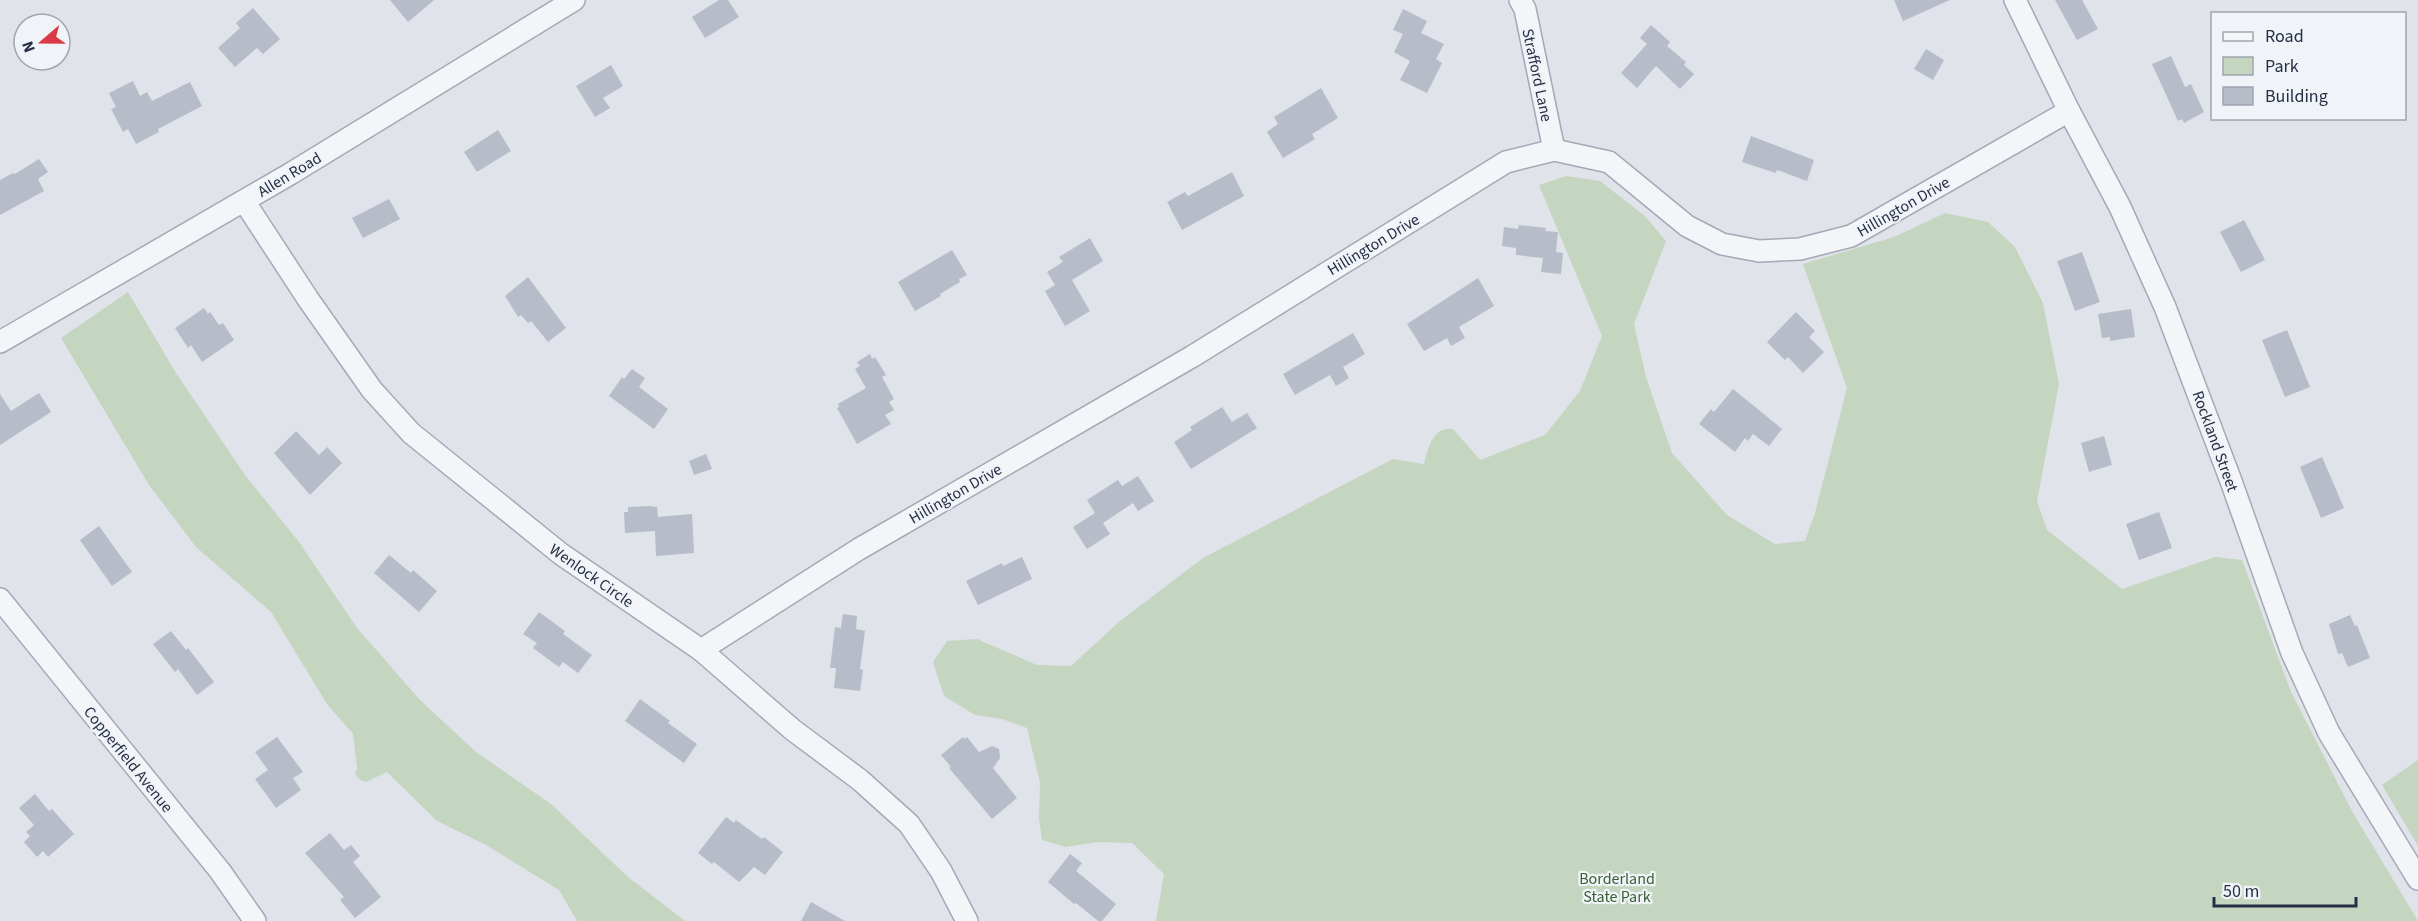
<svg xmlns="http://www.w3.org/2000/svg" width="2418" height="921" viewBox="0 0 2418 921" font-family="'Source Sans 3',sans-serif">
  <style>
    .green { fill: #c4d5c0 }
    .building { fill: #b7bcc9 }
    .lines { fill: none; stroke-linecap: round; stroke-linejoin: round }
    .minor-casing { stroke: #a5a9b5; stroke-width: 24 }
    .minor { stroke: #f3f5f8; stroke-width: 21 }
    .labels { text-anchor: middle; stroke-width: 4.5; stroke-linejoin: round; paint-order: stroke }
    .street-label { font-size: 16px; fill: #272f44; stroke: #f0f3f8 }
    .park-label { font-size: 16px; fill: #386133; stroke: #f0f3f8 }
  </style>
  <rect width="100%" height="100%" fill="#e0e3ea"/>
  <!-- green -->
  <g class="green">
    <path d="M1566 176 1600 181 1645 216 1666 241 1634 324 1646 377 1672 453 1727 515 1775 544 1805 541 1815 513 1847 388 1803 264 1894 237 1945 213 1988 222 2015 247 2043 303 2059 384 2037 501 2047 530 2122 589 2215 557 2242 560 2291 692 2353 813 2418 921H1156L1164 874 1132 843 1097 842 1066 847 1042 840 1039 819 1040 783 1027 728 1002 719 975 715 944 696 933 662 947 641 977 639 1037 665 1071 666 1120 621 1203 558 1393 459 1424 464C1428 448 1433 426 1453 429L1480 460 1545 435 1580 391 1602 336 1539 185Z"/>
    <polygon points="128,292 176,373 245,475 299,542 357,628 420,700 476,752 551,804 628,877 685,921 577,921 559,890 486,845 437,821 387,772 366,782 360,780 355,774 357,768 353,734 327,704 271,612 196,547 149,485 61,338"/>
    <polygon points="2418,760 2418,846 2382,785"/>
  </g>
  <!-- building -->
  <g class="building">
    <polygon points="390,0 434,0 408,22"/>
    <polygon points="719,0 728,0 739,17 705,38 692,17"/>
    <polygon points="1894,0 1950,0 1903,21"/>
    <polygon points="2055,0 2082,0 2098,29 2077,40"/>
    <polygon points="253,8 280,39 263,54 257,48 235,67 218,48 240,28 236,23"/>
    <polygon points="1403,9 1427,21 1421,33 1444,44 1436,59 1442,63 1427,93 1400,80 1410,61 1394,52 1403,34 1393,30"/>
    <polygon points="1651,25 1670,42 1667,46 1686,62 1684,65 1694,74 1680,89 1656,66 1637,88 1621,73 1647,44 1640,38"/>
    <polygon points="1926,49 1944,60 1933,80 1914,69"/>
    <polygon points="2171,56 2185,87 2191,84 2204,112 2184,123 2182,119 2178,121 2152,64"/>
    <polygon points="611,65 623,86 603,98 610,108 595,117 576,86"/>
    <polygon points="133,81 140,96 147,92 152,101 190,82 202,106 158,129 159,132 136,144 128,129 123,132 111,109 116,107 109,93"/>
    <polygon points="1321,88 1338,118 1312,134 1315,139 1283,158 1267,132 1278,124 1274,117"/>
    <polygon points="498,130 511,151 477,172 464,152"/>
    <polygon points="1751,136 1814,160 1807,181 1777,170 1776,173 1742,162"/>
    <polygon points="39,159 48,172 38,179 44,191 0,215 0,180 13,173 15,174"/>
    <polygon points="1232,172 1244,196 1182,230 1167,202 1185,192 1188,196"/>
    <polygon points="389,199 400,219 363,238 352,218"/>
    <polygon points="2244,220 2265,260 2241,272 2220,232"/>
    <polygon points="1519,225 1546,228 1545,231 1558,232 1556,252 1563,253 1561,274 1541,272 1543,258 1516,255 1516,248 1502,246 1504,227 1518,229"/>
    <polygon points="1090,238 1103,261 1072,280 1090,311 1065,326 1045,291 1055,285 1047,272 1063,262 1059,257"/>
    <polygon points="952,250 967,275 959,279 960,282 940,294 941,296 915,311 898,282"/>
    <polygon points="2082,252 2100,302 2075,311 2057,261"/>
    <polygon points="528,277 566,328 548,342 531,321 528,323 521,315 518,317 505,296"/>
    <polygon points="1478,278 1494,306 1459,327 1465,338 1451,346 1447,338 1424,351 1407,324"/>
    <polygon points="204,308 208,314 210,312 219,325 223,323 234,340 202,362 191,345 188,348 175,328"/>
    <polygon points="2131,309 2135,337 2110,341 2110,337 2102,338 2098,314"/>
    <polygon points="1796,312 1815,331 1809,337 1824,352 1803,373 1788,357 1785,360 1767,342"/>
    <polygon points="2287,330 2310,387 2285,397 2262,340"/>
    <polygon points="1353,333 1365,354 1343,367 1349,378 1336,386 1330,375 1295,395 1283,374"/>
    <polygon points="870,354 872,359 875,357 886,375 882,377 894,399 889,402 894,410 885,415 891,424 857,444 837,408 839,407 838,404 866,388 855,369 860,366 857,362"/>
    <polygon points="632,369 645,378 639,387 668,409 654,429 609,396 622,377 624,379"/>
    <polygon points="1733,389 1782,429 1769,446 1753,434 1748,441 1745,438 1735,452 1699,424 1711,409 1714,412"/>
    <polygon points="39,393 51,412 0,445 0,394 11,411"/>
    <polygon points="1222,407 1232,422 1247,413 1257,428 1191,469 1174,442 1192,430 1190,427"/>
    <polygon points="296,431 319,455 327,447 342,463 310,495 274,453"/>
    <polygon points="2104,436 2112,465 2089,472 2081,443"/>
    <polygon points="706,454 712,469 694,475 689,461"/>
    <polygon points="2322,457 2344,508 2321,518 2300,467"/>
    <polygon points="1138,476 1154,501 1138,511 1133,503 1103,523 1110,534 1087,549 1073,527 1095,513 1087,500 1118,480 1122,486"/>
    <polygon points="649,506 657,507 658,517 692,514 694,553 656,556 655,531 625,533 624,512 628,512 628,507"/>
    <polygon points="2159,512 2172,548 2139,560 2126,524"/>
    <polygon points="99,526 132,572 112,586 80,540"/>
    <polygon points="389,555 411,573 413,570 437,591 419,612 374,573"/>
    <polygon points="1022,557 1032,579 978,605 966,581 1002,563 1003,566"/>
    <polygon points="539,612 565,631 563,634 592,655 578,673 563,662 559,667 533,648 537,643 523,634"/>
    <polygon points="843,614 857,616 856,629 865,631 860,669 863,670 860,691 834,688 836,668 830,668 835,627 841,628"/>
    <polygon points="2350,615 2355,626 2357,625 2370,658 2348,667 2342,653 2338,654 2329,624"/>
    <polygon points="171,631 186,650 188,648 214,682 197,695 178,669 175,672 153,644"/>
    <polygon points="640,699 670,721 668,723 697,744 684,763 625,721"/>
    <polygon points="277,737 303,772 293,778 301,790 276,808 255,779 268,770 255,752"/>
    <polygon points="963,737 965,739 967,737 979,752 992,746 999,749 1000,758 993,768 1017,798 992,819 949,768 951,767 941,755"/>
    <polygon points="35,794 49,811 52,809 74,834 48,857 43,851 37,857 24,842 30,836 26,832 34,825 19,808"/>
    <polygon points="726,817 734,823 736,820 762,839 764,837 783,852 765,875 754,867 739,882 714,862 712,864 698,853"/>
    <polygon points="330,833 344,850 351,845 360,856 353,862 381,897 355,918 340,900 344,897 305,853"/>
    <polygon points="1070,854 1082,863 1076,871 1116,904 1102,921 1098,921 1076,903 1074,904 1048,882"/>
    <polygon points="811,902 845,921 801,921"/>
  </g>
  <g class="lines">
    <defs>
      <g id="minor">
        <polyline points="1520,0 1525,9 1554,150"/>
        <polyline points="2015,0 2069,111 2120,207 2165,307 2231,481 2292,653 2329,733 2418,879"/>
        <polyline points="244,201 308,299 372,390 411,433 561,554 701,650 793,730 860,780 909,824 941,871 967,921"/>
        <polyline points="0,342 290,174 574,0"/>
        <polyline points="0,599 220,871 255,921"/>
        <polyline points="701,650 859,549 1193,356 1506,162 1554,150 1609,162 1687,226 1722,244 1759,251 1800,249 1851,236 2069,111"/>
      </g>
    </defs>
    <!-- minor casing -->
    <use href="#minor" class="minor-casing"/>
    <!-- minor -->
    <use href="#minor" class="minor"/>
  </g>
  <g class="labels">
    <!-- street labels -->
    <g class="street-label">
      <text transform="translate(1538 75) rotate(78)" y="6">Strafford Lane</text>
      <text transform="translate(289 174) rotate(-31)" y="6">Allen Road</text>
      <text transform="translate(1903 206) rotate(-30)" y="6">Hillington Drive</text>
      <text transform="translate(1373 244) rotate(-31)" y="6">Hillington Drive</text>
      <text transform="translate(2216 441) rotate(70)" y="6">Rockland Street</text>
      <text transform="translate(955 493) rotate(-30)" y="6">Hillington Drive</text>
      <text transform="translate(592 575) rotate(35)" y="6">Wenlock Circle</text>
      <text transform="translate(129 759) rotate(51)" y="6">Copperfield Avenue</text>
    </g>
    <!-- park labels -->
    <g class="park-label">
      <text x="1617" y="884">Borderland<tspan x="1617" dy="18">State Park</tspan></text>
    </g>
  </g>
  <!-- legend -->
  <rect x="2211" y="12" width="195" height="108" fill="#f0f3f8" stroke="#a0a5b0" stroke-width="1.5"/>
  <rect x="2223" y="32" width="30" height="9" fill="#f3f5f8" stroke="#a0a5b0" stroke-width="1.5"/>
  <text x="2265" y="42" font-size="18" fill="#272f44">Road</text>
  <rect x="2223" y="57" width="30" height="18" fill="#c4d5c0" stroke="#a0a5b0" stroke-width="1.5"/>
  <text x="2265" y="72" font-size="18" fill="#272f44">Park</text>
  <rect x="2223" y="87" width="30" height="18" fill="#b7bcc9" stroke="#a0a5b0" stroke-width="1.5"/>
  <text x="2265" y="102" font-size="18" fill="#272f44">Building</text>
  <!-- north arrow -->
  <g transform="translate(42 42) rotate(250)"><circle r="28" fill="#f0f3f8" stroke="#a0a5b0" stroke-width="1.5"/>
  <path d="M0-4.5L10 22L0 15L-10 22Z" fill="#db3946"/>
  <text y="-9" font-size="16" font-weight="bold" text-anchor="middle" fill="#272f44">N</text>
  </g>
  <!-- scale -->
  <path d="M2214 897v9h142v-9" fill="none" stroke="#272f44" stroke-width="3"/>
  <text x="2223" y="897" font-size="18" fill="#272f44" stroke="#f0f3f8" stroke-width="4.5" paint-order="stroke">50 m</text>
</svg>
